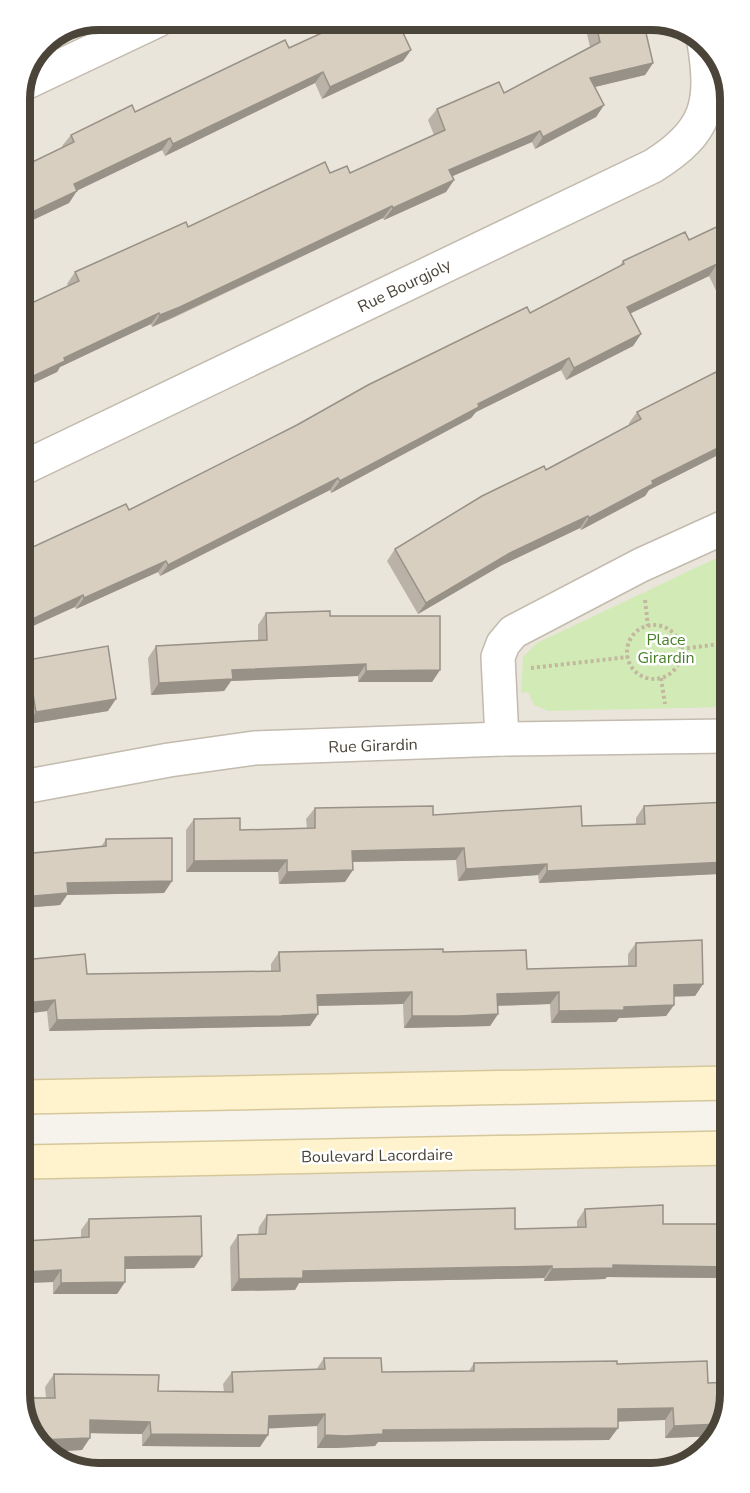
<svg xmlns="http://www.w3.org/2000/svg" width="750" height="1493" viewBox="0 0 750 1493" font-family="'Nunito Sans',sans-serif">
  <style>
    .residential { fill: #eae5da }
    .green { fill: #d2eab5 }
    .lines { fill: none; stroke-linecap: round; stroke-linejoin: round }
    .minor-casing { stroke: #c2bbae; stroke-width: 36 }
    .secondary-casing { stroke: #d6c79b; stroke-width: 36 }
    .path { stroke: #c4b79f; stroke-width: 4; stroke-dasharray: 3 3; stroke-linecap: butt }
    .minor { stroke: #fff; stroke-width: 33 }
    .secondary { stroke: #fff3cd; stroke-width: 33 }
    .wall { fill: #bab2a6 }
    .shaded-wall { fill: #979187 }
    .building { fill: #d8cfc1; stroke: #979187; stroke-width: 1.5 }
    .labels { text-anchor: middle; stroke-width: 5; stroke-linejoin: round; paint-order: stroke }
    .street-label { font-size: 16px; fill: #4b4439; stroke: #fff }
    .park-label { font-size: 16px; fill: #4a7f2a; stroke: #fff }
    .rim { fill: none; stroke: #4b4439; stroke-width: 8 }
  </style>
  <rect width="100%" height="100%" fill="#f6f3ec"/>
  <!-- residential -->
  <g class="residential">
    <polygon points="99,20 657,20 699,36 725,69 729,1083 24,1098 20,94 43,43"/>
    <polygon points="729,1148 730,1394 717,1438 681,1468 93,1473 51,1457 25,1424 24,1163"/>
  </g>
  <!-- green -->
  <polygon class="green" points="727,553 727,707 548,711 534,705 528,692 521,693 523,657 537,643"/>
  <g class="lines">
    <defs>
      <g id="minor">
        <polyline points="25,83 158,20"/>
        <path d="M21 469 653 166C708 132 714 103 704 42"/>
        <polyline points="502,739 498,657 503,644 513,632 641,565 727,526"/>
        <polyline points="23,787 169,760 254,748 502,739 728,736"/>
      </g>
      <g id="secondary">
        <polyline points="24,1097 729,1083"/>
        <polyline points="24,1162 729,1148"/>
      </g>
    </defs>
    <!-- minor casing -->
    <use href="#minor" class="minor-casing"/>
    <!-- secondary casing -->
    <use href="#secondary" class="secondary-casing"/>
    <!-- path -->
    <g class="path">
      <polyline points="645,600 648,626"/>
      <circle cx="654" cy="652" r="27"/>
      <polyline points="681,649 727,643"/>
      <polyline points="531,668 628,657"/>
      <polyline points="661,678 665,704"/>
    </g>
    <!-- minor -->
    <use href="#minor" class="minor"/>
    <!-- secondary -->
    <use href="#secondary" class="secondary"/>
  </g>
  <!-- wall -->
  <g class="wall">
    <polygon points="593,20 643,20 653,63 645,75 595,87 604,105 596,117 535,149 532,142 453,176 454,180 446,192 384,220 383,218 171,319 152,327 151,324 60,367 57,372 21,389 21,308 68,286 67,284 75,272 188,227 330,173 350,173 434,135 428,120 437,109 504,93 590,47 586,30"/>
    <polygon points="289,48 411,50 403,61 322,99 315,83 165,156 162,150 77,190 69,203 20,226 20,168 63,148 62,146 71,135 135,112"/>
    <polygon points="725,223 726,304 723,305 709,276 630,313 641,334 633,346 566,380 561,370 476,412 471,418 331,493 330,490 160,576 158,572 76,609 75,607 129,510 530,313 619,267 623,261 689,240"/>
    <polygon points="726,392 726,451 649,490 645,496 581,530 580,528 502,565 418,614 387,561 395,549 629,425 629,423 637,412"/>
    <polygon points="266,613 330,616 440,670 432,682 358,682 358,676 231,681 224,691 151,695 148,658 156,646 258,640 258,625"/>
    <polygon points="27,660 108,711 28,724 22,691 22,667"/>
    <polygon points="728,802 728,876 718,876 718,874 539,883 538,875 458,881 456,860 353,862 345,882 279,884 278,872 186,872 186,830 194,819 240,830 307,828 306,819 315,808 433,815 582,826 636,824 636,818 644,806"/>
    <polygon points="106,839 172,881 164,893 67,895 60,905 23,908 23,854 101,847"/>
    <polygon points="636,943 703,984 695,996 674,996 674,1005 666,1016 619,1018 616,1022 551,1023 550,1004 498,1006 498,1014 490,1026 404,1028 403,1004 318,1006 318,1014 310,1026 49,1031 47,1011 24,1014 23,960 87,974 271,972 271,964 279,952 443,952 527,969 628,966 628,954"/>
    <polygon points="585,1209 663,1224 730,1224 730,1280 721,1281 721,1278 607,1277 605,1279 544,1281 544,1278 299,1283 295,1290 231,1291 230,1247 238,1235 258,1234 259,1227 267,1215 515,1229 577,1227 577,1221"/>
    <polygon points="25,1219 25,1241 81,1237 81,1230 89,1219 202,1256 194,1268 125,1269 125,1282 117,1294 53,1294 53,1282 25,1283"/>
    <polygon points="324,1358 382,1372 469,1371 474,1363 617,1364 708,1383 730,1394 718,1436 665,1438 665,1420 618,1421 618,1428 609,1440 378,1442 375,1446 336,1448 317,1448 317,1426 268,1428 260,1447 142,1446 142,1434 90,1433 82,1450 47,1452 25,1424 46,1398 45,1387 54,1374 158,1391 224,1392 223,1384 232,1372 316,1370"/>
  </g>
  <!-- shaded-wall -->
  <g class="shaded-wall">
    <polygon points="438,20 459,20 455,24"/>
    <polygon points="411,50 403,61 322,99 330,87"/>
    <polygon points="653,63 645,75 582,90 590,78"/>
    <polygon points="323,72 315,83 165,156 173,144"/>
    <polygon points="604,105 596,117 535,149 543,137"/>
    <polygon points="540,131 532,142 441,181 449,170"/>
    <polygon points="170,138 162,150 66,196 74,184"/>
    <polygon points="454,180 446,192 384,220 393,208"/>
    <polygon points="77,191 69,203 20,226 20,218"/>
    <polygon points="392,206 383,218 152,327 160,315"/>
    <polygon points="717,264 709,276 619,319 627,307"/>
    <polygon points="159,313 151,324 60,367 57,372 21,389 21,382 64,358"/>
    <polygon points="641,334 633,346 566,380 574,368"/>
    <polygon points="569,358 561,370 476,412 471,418 331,493 340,481 478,404"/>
    <polygon points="726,444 726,451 649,490 645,496 581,530 589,518 652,481"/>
    <polygon points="338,478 330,490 160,576 168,565"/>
    <polygon points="588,516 580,528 502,565 418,614 426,603 510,553"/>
    <polygon points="166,561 158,572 76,609 84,598"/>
    <polygon points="83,595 75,607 22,631 22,624"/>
    <polygon points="366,664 358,676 231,681 224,691 151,695 159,683 232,670"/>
    <polygon points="440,670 432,682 358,682 366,671"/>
    <polygon points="116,699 108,711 28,724 36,712"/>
    <polygon points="464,848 456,860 344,862 352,851"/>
    <polygon points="287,860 278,872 186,872 194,861"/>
    <polygon points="726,862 718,874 539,883 547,871"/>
    <polygon points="547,864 538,875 458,881 466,869"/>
    <polygon points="726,865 728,865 728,876 718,876"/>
    <polygon points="353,870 345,882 279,884 287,872"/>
    <polygon points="172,881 164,893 67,895 60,905 23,908 23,897 67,883"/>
    <polygon points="703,984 695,996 666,997 674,985"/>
    <polygon points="412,992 403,1004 309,1006 317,995"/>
    <polygon points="559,992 550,1004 489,1006 497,994"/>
    <polygon points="55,1000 47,1011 24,1014 24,1003"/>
    <polygon points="674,1005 666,1016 619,1018 616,1022 551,1023 559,1011 624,1007"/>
    <polygon points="318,1014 310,1026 49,1031 57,1020"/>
    <polygon points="498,1014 490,1026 404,1028 412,1016"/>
    <polygon points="202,1256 194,1268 117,1269 125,1257"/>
    <polygon points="613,1265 729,1267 721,1278 607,1277 605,1279 544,1281 552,1269"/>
    <polygon points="552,1266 544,1278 299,1283 295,1290 231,1291 239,1279 303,1271"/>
    <polygon points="729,1269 730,1280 721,1281"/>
    <polygon points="61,1270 53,1282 25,1283 25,1272"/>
    <polygon points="125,1282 117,1294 53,1294 61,1283"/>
    <polygon points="673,1408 665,1420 609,1422 618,1409"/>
    <polygon points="325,1414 317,1426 260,1429 269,1416"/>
    <polygon points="90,1420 150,1422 142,1434 81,1433"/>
    <polygon points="721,1424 718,1436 665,1438 674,1426"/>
    <polygon points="618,1428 609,1440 378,1442 375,1446 336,1448 317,1448 325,1435 383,1430"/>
    <polygon points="151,1434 268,1435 260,1447 142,1446"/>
    <polygon points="90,1438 82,1450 47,1452 38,1440"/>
  </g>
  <!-- building -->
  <g class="building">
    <polygon points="350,20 397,20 411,50 330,87 323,72 173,144 170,138 74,184 77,191 20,218 20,168 74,142 71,135 132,105 135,112 285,40 289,48"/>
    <polygon points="595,20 643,20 653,63 590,78 604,105 543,137 540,131 449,170 454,180 393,208 392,206 180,307 160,315 159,313 64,358 65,361 21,382 21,308 79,281 75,272 186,222 188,227 325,162 330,173 347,166 350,173 445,130 437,109 499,82 504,93 600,42"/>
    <polygon points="725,223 726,281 717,264 627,307 641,334 574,368 569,358 478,404 479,407 340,481 338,478 168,565 166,561 84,598 83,595 22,624 22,552 126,504 129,510 297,425 368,385 527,307 530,313 624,264 623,261 685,232 689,240"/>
    <polygon points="716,372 726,392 726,444 652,481 653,484 589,518 588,516 510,553 426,603 395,549 482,496 544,466 546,470 641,419 637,412"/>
    <polygon points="330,611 330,616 440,616 440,670 366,671 366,664 232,670 233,679 159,683 156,646 267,640 266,613"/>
    <polygon points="108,646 116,699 36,712 27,660"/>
    <polygon points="728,802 728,865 726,865 726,862 547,871 547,864 466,869 464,848 352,851 353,870 287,872 287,860 194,861 194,819 240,818 240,830 315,828 315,808 433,806 433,815 581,806 582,826 645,824 644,806"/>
    <polygon points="172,838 172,881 67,883 68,893 23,897 23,854 106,846 106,839"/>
    <polygon points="702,940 703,984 674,985 674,1005 624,1007 624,1010 559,1011 559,992 497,994 498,1014 459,1016 412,1016 412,992 317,995 318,1014 281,1016 57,1020 55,1000 24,1003 23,960 85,954 87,974 280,971 279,952 443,949 443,952 526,950 527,969 636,966 636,943"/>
    <polygon points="663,1205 663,1224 730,1224 730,1269 729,1267 613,1265 613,1268 552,1269 552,1266 303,1271 303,1278 239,1279 238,1235 266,1234 267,1215 515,1208 515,1229 586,1227 585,1209"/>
    <polygon points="201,1216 202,1256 125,1257 125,1282 61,1283 61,1270 25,1272 25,1219 25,1241 89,1237 89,1219"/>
    <polygon points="324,1358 381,1358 382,1372 474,1371 474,1363 617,1361 617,1364 707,1361 708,1383 730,1382 730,1394 721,1424 674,1426 673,1408 618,1409 618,1428 383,1430 383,1434 345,1436 325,1435 325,1414 269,1416 268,1435 151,1434 150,1422 90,1420 90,1438 38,1440 25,1424 25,1398 55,1398 54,1374 159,1375 158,1391 233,1392 232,1372 325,1369"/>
  </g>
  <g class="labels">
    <!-- street labels -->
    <g class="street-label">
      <text transform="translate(404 285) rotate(-26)" y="6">Rue Bourgjoly</text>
      <text transform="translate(373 745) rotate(-2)" y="6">Rue Girardin</text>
      <text transform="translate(377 1155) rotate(-1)" y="6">Boulevard Lacordaire</text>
    </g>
    <!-- park labels -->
    <g class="park-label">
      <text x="666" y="645">Place<tspan x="666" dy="18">Girardin</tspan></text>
    </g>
  </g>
  <!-- crop -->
  <path d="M0 0H750V1493H0ZM99 30H651A69 69 0 0 1 720 99V1394A69 69 0 0 1 651 1463H99A69 69 0 0 1 30 1394V99A69 69 0 0 1 99 30Z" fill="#fff" fill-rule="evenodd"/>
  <path class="rim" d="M99 30H651A69 69 0 0 1 720 99V1394A69 69 0 0 1 651 1463H99A69 69 0 0 1 30 1394V99A69 69 0 0 1 99 30Z"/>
</svg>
